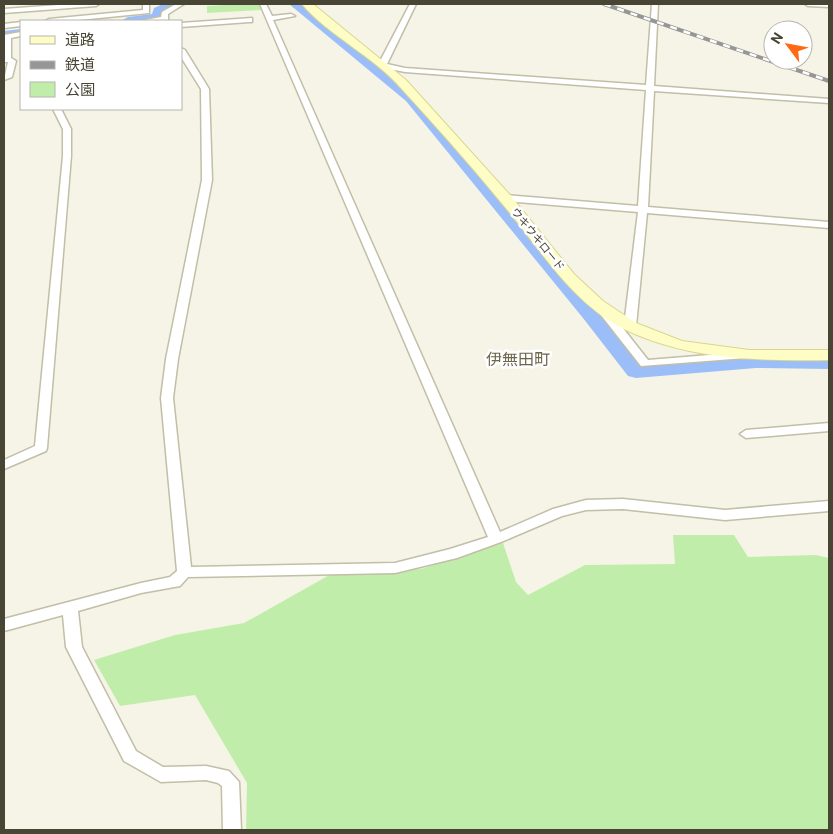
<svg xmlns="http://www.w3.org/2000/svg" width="833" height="834" viewBox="0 0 833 834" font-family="Roboto,'Noto Sans JP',sans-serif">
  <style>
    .green { fill: #c0eeaa }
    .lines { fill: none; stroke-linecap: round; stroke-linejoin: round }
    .river { fill: #9bbef9; fill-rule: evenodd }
    .street-casing { stroke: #c2bea7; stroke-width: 3 }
    .secondary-casing { stroke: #dad690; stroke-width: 2 }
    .street { fill: #fff; fill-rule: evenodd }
    .secondary { fill: #fffdc6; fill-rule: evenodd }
    .rail-casing { stroke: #969696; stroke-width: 4 }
    .rail { stroke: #fff; stroke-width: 2.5; stroke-dasharray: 7; stroke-linecap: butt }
    .labels { text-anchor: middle; stroke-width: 5; stroke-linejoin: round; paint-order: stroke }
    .far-street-label { font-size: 11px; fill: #484534; stroke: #fff }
    .quarter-label { font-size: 16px; fill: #6d664a; stroke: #fff }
  </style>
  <rect width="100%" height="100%" fill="#f5f4e6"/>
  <!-- green -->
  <g class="green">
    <polygon points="239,4 259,4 261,10 207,13 207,6"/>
    <polygon points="673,535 734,535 748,557 816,555 829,558 829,830 246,830 247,783 195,695 120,706 94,660 175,635 244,623 333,573 421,569 503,543 516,582 528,595 585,565 675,564"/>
  </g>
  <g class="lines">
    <!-- river -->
    <g class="river">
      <polygon points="163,4 180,4 166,13 163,21 121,21 128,17 152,14 154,8"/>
      <polygon points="289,4 304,4 418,95 599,308 642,363 756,354 829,355 829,369 756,368 636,378 628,376 583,318 406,101"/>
      <polygon points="21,29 21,37 4,39 4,31"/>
    </g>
    <defs>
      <g id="street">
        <polygon points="72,4 99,4 96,6 4,13 4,9"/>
        <polygon points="143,4 149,4 149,13 69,21 45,21 49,19 143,10"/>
        <polygon points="176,4 184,4 168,14 168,21 140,21 161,17 162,12"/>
        <polygon points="260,4 266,4 272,16 291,14 295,16 273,20 500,532 553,509 586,500 623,499 725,510 829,501 829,511 725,520 623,509 586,510 562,516 501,542 457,558 395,573 188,577 180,586 141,593 78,611 82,647 136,751 163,767 206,766 229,771 239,782 241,830 223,830 222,786 218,783 206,780 161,782 124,761 66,647 63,615 4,631 4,619 141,583 170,577 177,571 161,398 166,359 202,180 201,89 181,57 181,48 185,50 209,89 212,180 178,359 173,398 191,567 395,563 450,549 488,537"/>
        <polygon points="410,4 416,4 387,64 405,68 646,85 652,4 658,4 654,86 829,99 829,103 654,91 648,207 829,222 829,228 647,213 636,326 630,329 626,328 624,326 638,212 505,201 500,198 505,195 638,206 646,90 405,72 379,67 378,65"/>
        <polygon points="805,4 829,4 829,7 808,6"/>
        <polygon points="252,18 252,22 249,22 181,27 181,23"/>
        <polygon points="21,22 21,26 4,28 4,24"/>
        <polygon points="21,32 21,36 11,38 11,58 16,61 12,77 4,80 8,62 4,62 4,35"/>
        <polygon points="53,109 61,109 71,129 71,156 47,448 46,451 4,469 4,460 35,446 63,156 63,129"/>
        <polygon points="603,307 607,308 648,360 746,352 752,355 746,358 641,366 597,310"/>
        <polygon points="829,423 829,431 746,438 740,434 746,430"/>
      </g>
      <path id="secondary" d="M302 4H313L406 80 510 195 574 274 603 301 636 323 682 341 749 350H829V360C760 361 689 360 626 330 571 304 538 245 500 201 468 162 434 124 400 87 373 56 328 35 302 4Z"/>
    </defs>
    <!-- street casing -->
    <use href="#street" class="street-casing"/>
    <!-- secondary casing -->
    <use href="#secondary" class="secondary-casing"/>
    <!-- street -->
    <use href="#street" class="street"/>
    <!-- secondary -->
    <use href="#secondary" class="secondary"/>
    <defs>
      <polyline id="rail" points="604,4 829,81"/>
    </defs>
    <!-- rail casing -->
    <use href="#rail" class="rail-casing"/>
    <!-- rail -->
    <use href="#rail" class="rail"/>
  </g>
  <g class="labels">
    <!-- far-street labels -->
    <g class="far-street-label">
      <text transform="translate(538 239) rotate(51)" y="4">ウキウキロード</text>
    </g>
    <!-- quarter labels -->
    <g class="quarter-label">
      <text x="518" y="365">伊無田町</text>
    </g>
  </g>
  <!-- border -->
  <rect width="833" height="834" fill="none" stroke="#484534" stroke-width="10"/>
  <!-- legend -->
  <rect x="20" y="20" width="162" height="90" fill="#ffffff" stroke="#b6b5ae"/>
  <rect x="30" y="36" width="25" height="8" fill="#fffdc6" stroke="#b6b5ae"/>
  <text x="65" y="45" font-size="15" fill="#484534">道路</text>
  <rect x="30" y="61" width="25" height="8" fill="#969696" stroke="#b6b5ae"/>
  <text x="65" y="70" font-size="15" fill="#484534">鉄道</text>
  <rect x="30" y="82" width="25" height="15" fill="#c0eeaa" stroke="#b6b5ae"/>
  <text x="65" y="95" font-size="15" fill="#484534">公園</text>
  <!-- north arrow -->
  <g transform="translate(788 45) rotate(302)"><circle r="24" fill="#ffffff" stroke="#b6b5ae"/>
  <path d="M0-4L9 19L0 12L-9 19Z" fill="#ff6913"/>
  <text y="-8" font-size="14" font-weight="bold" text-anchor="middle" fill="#484534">N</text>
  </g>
</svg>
